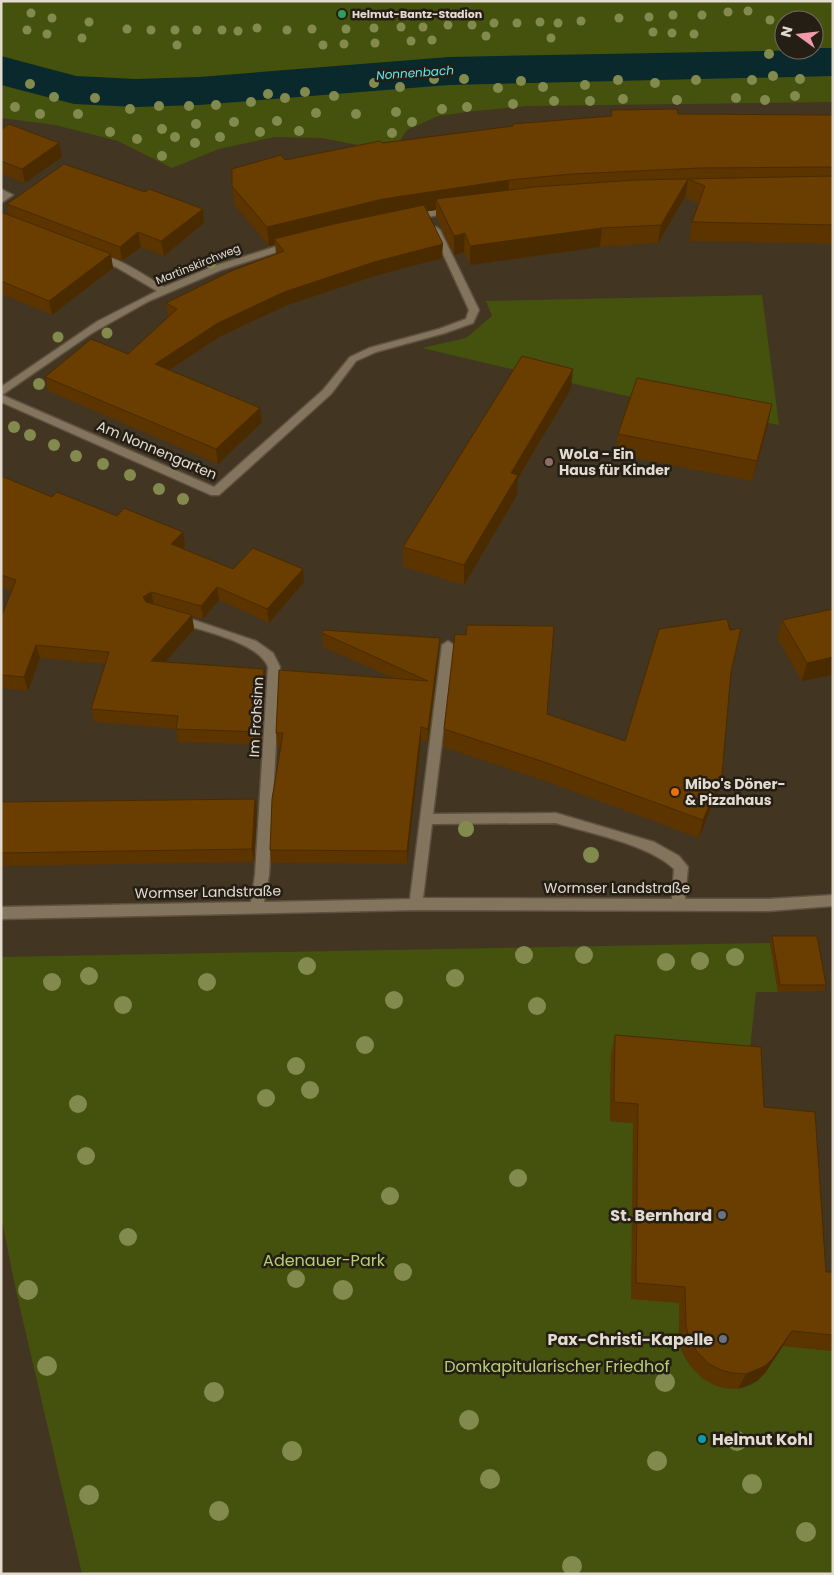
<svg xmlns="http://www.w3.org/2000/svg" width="834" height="1575" viewBox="0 0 834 1575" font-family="Poppins,sans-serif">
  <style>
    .green { fill: #44520e; fill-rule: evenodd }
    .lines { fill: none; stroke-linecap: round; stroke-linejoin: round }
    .river { fill: #09292c; fill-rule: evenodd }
    .minor-casing { stroke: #5d5140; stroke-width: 3 }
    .minor { fill: #83745e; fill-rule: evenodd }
    .tree { fill: #828a4e }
    .wall { fill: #5b3400 }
    .shaded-wall { fill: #4a2b00 }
    .building { fill: #6a3d00; stroke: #4a2b00 }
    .leisure-dot { fill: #2e9e5b; stroke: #241e15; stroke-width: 2 }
    .education-dot { fill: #8d6e63; stroke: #241e15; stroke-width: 2 }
    .food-dot { fill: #e8710a; stroke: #241e15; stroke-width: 2 }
    .worship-dot { fill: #6b7280; stroke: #241e15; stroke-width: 2 }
    .culture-dot { fill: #0f9aa8; stroke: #241e15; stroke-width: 2 }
    .labels { text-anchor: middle; stroke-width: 5; stroke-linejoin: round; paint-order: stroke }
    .far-poi-label { font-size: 11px; font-weight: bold; fill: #e3dbcf; stroke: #241e15; text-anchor: start }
    .far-street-label { font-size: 11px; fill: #e3dbcf; stroke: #241e15 }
    .far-water-label { font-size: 12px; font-style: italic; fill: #5deaf8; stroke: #241e15 }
    .street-label { font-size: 14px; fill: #e3dbcf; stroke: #241e15 }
    .poi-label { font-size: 14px; font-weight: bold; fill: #e3dbcf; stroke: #241e15; text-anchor: start }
    .near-poi-label { font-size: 16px; font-weight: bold; fill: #e3dbcf; stroke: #241e15; text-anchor: end }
    .near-park-label { font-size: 16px; fill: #b7cf73; stroke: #241e15 }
  </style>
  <rect width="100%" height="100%" fill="#423521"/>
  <!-- green -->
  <g class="green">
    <path d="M1 1H833V102L527 106 475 111 438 116 407 130 399 142 378 149 322 138 275 137 219 149 172 168 118 141 55 125 1 118ZM784 20H814V50H784Z"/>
    <polygon points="762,295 779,425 635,398 422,348 466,338 492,316 486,301"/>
    <path d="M770 943 778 992H756L749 1058 611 1055 610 1121 633 1123C648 1182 665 1241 679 1301 682 1317 675 1338 683 1354 694 1374 711 1387 734 1388 761 1390 767 1366 774 1345L833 1351V1574H82L16 1291 1 1216V957Z"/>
  </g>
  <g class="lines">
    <!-- river -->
    <polygon class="river" points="814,48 833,48 833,76 449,85 199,105 136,107 74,104 1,85 1,56 76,76 136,79 199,77 449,57 814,50"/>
    <defs>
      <g id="minor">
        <polygon points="1,189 13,195 1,203"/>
        <polygon points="451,207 455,210 454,212 412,220 408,217 412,214"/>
        <path d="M436 227 440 230 479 310 473 323 445 333 376 352 356 361 331 394 219 495H211L1 402V387L98 321 157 291 116 267 94 259V255C112 252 148 278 164 287L214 266 287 243H293V247L221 270 149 301 92 333 2 395 214 487 323 390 350 357 369 348 439 329 466 319 469 310 432 230Z"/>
        <path d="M179 615 256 641 273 653 280 667 269 875 264 902 410 899 442 645 448 641 454 645 433 814 556 813 654 842 679 856 688 867 685 899H769L833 895V906L769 911 416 910 1 919V907L251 902 255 875 268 667C259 642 199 630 175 622L173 619ZM556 823C589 833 650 845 674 869L672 899 423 898 432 824Z"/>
      </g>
    </defs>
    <!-- minor casing -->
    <use href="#minor" class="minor-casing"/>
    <!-- minor -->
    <use href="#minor" class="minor"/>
  </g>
  <!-- trees -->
  <g class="tree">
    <circle cx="748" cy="11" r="4.5"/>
    <circle cx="728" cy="12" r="4.5"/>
    <circle cx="31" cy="13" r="4.5"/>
    <circle cx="673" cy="15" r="4.5"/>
    <circle cx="702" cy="15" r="4.5"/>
    <circle cx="649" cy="17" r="4.5"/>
    <circle cx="52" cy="18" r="4.5"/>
    <circle cx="619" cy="18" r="4.5"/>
    <circle cx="770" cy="20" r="4.5"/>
    <circle cx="581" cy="21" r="4.5"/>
    <circle cx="89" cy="22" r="4.5"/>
    <circle cx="540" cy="22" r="4.5"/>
    <circle cx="494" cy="23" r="4.5"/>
    <circle cx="517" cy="23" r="4.5"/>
    <circle cx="558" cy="23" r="4.5"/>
    <circle cx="448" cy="25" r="4.5"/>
    <circle cx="472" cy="25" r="4.5"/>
    <circle cx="401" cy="27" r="4.5"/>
    <circle cx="423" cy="27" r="4.5"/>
    <circle cx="257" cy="28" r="4.5"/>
    <circle cx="374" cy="28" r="4.5"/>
    <circle cx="127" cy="29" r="4.5"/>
    <circle cx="312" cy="29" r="4.5"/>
    <circle cx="346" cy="29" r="4.5"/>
    <circle cx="27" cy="30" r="4.5"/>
    <circle cx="151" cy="30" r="4.5"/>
    <circle cx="175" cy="30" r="4.5"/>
    <circle cx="197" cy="30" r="4.5"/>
    <circle cx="222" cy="30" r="4.5"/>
    <circle cx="287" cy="30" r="4.5"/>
    <circle cx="238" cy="31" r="4.5"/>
    <circle cx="653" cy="32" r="4.5"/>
    <circle cx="672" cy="33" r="4.5"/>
    <circle cx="47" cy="34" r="4.5"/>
    <circle cx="694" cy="34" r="4.5"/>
    <circle cx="486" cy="36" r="4.5"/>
    <circle cx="82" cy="38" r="4.5"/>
    <circle cx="551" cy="38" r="4.5"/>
    <circle cx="432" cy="40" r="4.5"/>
    <circle cx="411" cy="41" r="4.5"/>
    <circle cx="375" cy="43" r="4.5"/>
    <circle cx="344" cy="44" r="4.5"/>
    <circle cx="177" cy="45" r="4.5"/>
    <circle cx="323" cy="45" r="4.5"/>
    <circle cx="769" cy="54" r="5"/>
    <circle cx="773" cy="76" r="5"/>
    <circle cx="434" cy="79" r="5"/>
    <circle cx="464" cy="79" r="5"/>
    <circle cx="800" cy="79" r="5"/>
    <circle cx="618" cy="80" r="5"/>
    <circle cx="696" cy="80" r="5"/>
    <circle cx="752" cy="80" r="5"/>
    <circle cx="521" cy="81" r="5"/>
    <circle cx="374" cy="83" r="5"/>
    <circle cx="655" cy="83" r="5"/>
    <circle cx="30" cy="84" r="5"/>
    <circle cx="585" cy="85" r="5"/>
    <circle cx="400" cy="87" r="5"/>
    <circle cx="543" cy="87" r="5"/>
    <circle cx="498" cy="88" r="5"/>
    <circle cx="305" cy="92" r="5"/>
    <circle cx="268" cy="94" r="5"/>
    <circle cx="334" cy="96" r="5"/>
    <circle cx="795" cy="96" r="5"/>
    <circle cx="54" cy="97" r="5"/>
    <circle cx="95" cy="98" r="5"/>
    <circle cx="285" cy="98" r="5"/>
    <circle cx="736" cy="98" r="5"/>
    <circle cx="623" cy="99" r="5"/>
    <circle cx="677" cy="100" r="5"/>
    <circle cx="765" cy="100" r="5"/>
    <circle cx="554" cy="101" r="5"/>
    <circle cx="590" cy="101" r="5"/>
    <circle cx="251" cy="102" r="5"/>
    <circle cx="513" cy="104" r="5"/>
    <circle cx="216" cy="105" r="5"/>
    <circle cx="159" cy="106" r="5"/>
    <circle cx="189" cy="106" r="5"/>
    <circle cx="15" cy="107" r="5"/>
    <circle cx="467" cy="107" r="5"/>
    <circle cx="130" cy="109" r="5"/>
    <circle cx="442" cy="109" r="5"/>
    <circle cx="396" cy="112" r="5"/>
    <circle cx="316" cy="113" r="5"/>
    <circle cx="40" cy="114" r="5"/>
    <circle cx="78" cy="114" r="5"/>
    <circle cx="356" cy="114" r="5"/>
    <circle cx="277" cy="121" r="5"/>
    <circle cx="234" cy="122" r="5"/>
    <circle cx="412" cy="122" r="5"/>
    <circle cx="196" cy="124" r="5"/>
    <circle cx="162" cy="129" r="5"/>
    <circle cx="299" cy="131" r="5"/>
    <circle cx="110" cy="132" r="5"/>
    <circle cx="260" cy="132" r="5"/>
    <circle cx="392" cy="133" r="5"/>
    <circle cx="175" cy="137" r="5"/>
    <circle cx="220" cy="137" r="5"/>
    <circle cx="137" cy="139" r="5"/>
    <circle cx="195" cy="143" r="5"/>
    <circle cx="162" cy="156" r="5"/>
    <circle cx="211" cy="263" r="5.5"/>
    <circle cx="107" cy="333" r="5.5"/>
    <circle cx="58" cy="337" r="5.5"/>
    <circle cx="39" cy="384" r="6"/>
    <circle cx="14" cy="427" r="6"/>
    <circle cx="30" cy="435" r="6"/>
    <circle cx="54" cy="445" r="6"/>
    <circle cx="76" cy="456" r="6"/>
    <circle cx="103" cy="464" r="6"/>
    <circle cx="130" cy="475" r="6"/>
    <circle cx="159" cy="489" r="6"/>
    <circle cx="183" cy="499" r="6"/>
    <circle cx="466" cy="829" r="8"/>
    <circle cx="591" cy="855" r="8"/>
    <circle cx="524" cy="955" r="9"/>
    <circle cx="584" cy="955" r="9"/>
    <circle cx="735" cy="957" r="9"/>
    <circle cx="700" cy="961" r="9"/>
    <circle cx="666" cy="962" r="9"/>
    <circle cx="307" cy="966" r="9"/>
    <circle cx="89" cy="976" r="9"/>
    <circle cx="455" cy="978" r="9"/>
    <circle cx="52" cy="982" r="9"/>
    <circle cx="207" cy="982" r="9"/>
    <circle cx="394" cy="1000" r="9"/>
    <circle cx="123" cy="1005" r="9"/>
    <circle cx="537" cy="1006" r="9"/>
    <circle cx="365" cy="1045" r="9"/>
    <circle cx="296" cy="1066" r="9"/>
    <circle cx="310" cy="1090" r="9"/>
    <circle cx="266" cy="1098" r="9"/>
    <circle cx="78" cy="1104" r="9"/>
    <circle cx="86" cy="1156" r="9"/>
    <circle cx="518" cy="1178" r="9"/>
    <circle cx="390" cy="1196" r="9"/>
    <circle cx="128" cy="1237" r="9"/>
    <circle cx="403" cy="1272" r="9"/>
    <circle cx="296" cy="1279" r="9"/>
    <circle cx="28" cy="1290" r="10"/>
    <circle cx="343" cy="1290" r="10"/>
    <circle cx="47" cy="1366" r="10"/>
    <circle cx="665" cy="1382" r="10"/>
    <circle cx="214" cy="1392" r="10"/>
    <circle cx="469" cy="1420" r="10"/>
    <circle cx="737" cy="1441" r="10"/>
    <circle cx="292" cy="1451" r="10"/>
    <circle cx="657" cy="1461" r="10"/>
    <circle cx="490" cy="1479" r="10"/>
    <circle cx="752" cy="1484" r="10"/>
    <circle cx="89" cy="1495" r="10"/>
    <circle cx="219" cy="1511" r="10"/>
    <circle cx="806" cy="1532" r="10"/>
    <circle cx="572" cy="1566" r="10"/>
  </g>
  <!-- wall -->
  <g class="wall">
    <polygon points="611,110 678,114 833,115 833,244 689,241 692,222 699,204 685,197 658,243 600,247 470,265 464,252 454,255 436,217 436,210 427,211 442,258 375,276 285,306 219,337 169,370 262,422 218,464 48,391 45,377 128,354 168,317 166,303 276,254 275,244 269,246 234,205 232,186 285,160 382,143 512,126 512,124 611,116"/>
    <polygon points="1,130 62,157 25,183 1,174"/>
    <polygon points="7,204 204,223 164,256 141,247 122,261 111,257 113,268 52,315 1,294 1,212 9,215"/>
    <polygon points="571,389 518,478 517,495 464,585 403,567 403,547"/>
    <polygon points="768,424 752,481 615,454 618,434"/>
    <polygon points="1,476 52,497 117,516 183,532 185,546 182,549 233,569 303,569 304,582 269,623 219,600 203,619 192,616 194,629 165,662 264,669 265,683 261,745 178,742 176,729 95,722 91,709 105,664 40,658 28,691 1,688 1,617 12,591 1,587"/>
    <polygon points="833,609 833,675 802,681 777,638 782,620"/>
    <polygon points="322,633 439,651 428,742 421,740 407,864 271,863 270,850 281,746 277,746 276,733 393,678 323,647"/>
    <polygon points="731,672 717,793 699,838 545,781 443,747 444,729 625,741"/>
    <polygon points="1,802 257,812 254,862 1,866"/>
    <polygon points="772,936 826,985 823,991 778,992 770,943"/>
    <polygon points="615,1035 764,1107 826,1272 833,1272 833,1351 783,1346 765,1373 757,1381 738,1389 724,1388 714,1385 702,1378 691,1367 683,1353 680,1341 679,1303 631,1299 633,1123 610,1121 611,1055"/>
  </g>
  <!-- shaded-wall -->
  <g class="shaded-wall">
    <polygon points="59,143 62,157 25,183 22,169"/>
    <polygon points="688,179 685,197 658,243 661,225"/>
    <polygon points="509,180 508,199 436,199 436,210 383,218 274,239 275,244 269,246 267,227 383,199"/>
    <polygon points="203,209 204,223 164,256 161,241"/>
    <polygon points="602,228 600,247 470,265 470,246"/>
    <polygon points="138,232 141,247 122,261 120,247"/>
    <polygon points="465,233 464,252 454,255 454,236"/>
    <polygon points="443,244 442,258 375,276 285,306 219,337 157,378 155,364 218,323 284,292 374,262"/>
    <polygon points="111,254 113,268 52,315 49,301"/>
    <polygon points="573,369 571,389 518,478 517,495 464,585 464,565 511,473"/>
    <polygon points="772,404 768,424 752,481 757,461"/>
    <polygon points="260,408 262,422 218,464 216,449"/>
    <polygon points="183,532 185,546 174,558 171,544"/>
    <polygon points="303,569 304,582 269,623 267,609"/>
    <polygon points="217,587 219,600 203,619 201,606"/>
    <polygon points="151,592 154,605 145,611 143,597"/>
    <polygon points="192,615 194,629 154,675 151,661"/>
    <polygon points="440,638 439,651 428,742 428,729"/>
    <polygon points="36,645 40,658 28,691 24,677"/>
    <polygon points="833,657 833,675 802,681 807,663"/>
    <polygon points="264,669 265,683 261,745 260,732"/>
    <polygon points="421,727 421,740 407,864 407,851"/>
    <polygon points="722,775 717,793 699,838 703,820"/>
    <polygon points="255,799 257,812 254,862 252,849"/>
    <polygon points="792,1331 783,1346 765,1373 757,1381 738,1389 746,1374"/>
  </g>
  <!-- building -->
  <g class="building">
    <polygon points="677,109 678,114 833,115 833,167 700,168 572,174 509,180 383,199 267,227 232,186 232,169 281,155 285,160 380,141 382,143 513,126 512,124 612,116 611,110"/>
    <polygon points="9,124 59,143 22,169 1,161 1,130"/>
    <polygon points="64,164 145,192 149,189 203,209 161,241 138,232 120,247 7,204"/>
    <polygon points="833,176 833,225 692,222 705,186 688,179 661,225 602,228 470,246 465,233 454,236 436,199 534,187 635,180"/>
    <polygon points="424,205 443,244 374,262 284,292 218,323 155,364 260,408 216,449 45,377 91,339 128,354 177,309 166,303 231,271 284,251 274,239 334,224"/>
    <polygon points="1,212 111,254 49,301 1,281"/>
    <polygon points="522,356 573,369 511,473 518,475 464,565 403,547"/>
    <polygon points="637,378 772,404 757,461 618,434"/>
    <polygon points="1,476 52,497 57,492 117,516 124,508 183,532 171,544 233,569 253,548 303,569 267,609 217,587 201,606 151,592 143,597 146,602 192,615 151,661 264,669 260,732 176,729 178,716 91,709 109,652 36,645 24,677 1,675 1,617 16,580 1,575"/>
    <polygon points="833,609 833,657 807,663 782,620"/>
    <polygon points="727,619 730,630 741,628 731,672 722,775 703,820 547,763 444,729 455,634 466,635 467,625 554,626 547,714 625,741 659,629"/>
    <polygon points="323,630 440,638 428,729 421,727 407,851 270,850 272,799 283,733 276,733 279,670 428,681 322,633"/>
    <polygon points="255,799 252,849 1,853 1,802"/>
    <polygon points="772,936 817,936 826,985 780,985"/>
    <polygon points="615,1035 761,1047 764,1107 815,1112 826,1272 833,1272 833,1335 792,1331 773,1358 765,1366 746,1374 732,1373 721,1370 709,1364 697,1352 689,1338 686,1326 685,1287 636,1283 638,1104 614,1102"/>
  </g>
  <!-- markers -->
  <circle class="leisure-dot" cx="342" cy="14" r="5"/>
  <circle class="education-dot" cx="549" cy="462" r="5"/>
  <circle class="food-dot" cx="675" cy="792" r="5"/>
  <g class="worship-dot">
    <circle cx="722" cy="1215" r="5"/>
    <circle cx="723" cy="1339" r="5"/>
  </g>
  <circle class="culture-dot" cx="702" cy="1439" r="5"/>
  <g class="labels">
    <!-- far-poi labels -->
    <g class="far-poi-label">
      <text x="352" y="18">Helmut-Bantz-Stadion</text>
    </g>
    <!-- far-street labels -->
    <g class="far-street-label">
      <text transform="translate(198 264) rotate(-22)" y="4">Martinskirchweg</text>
    </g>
    <!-- far-water labels -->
    <g class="far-water-label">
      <text transform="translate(415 73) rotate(-4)" y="4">Nonnenbach</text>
    </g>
    <!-- street labels -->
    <g class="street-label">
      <text transform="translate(157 450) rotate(23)" y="5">Am Nonnengarten</text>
      <text transform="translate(256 717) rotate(-87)" y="5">Im Frohsinn</text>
      <text x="617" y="893">Wormser Landstraße</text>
      <text transform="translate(208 892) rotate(-1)" y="5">Wormser Landstraße</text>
    </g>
    <!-- poi labels -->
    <g class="poi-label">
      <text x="559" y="459">WoLa - Ein<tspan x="559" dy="16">Haus für Kinder</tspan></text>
      <text x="685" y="789">Mibo's Döner-<tspan x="685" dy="16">&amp; Pizzahaus</tspan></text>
    </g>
    <!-- near-poi labels -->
    <g class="near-poi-label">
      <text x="712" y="1221">St. Bernhard</text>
      <text x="713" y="1345">Pax-Christi-Kapelle</text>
      <text x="712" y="1445" text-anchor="start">Helmut Kohl</text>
    </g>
    <!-- near-park labels -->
    <g class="near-park-label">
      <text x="324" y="1266">Adenauer-Park</text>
      <text x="557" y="1372">Domkapitularischer Friedhof</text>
    </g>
  </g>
  <!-- border -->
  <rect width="834" height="1575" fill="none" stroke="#e3dbcf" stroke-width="5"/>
  <!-- north arrow -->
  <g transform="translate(799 35) rotate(285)"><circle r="24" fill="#241e15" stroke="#706a5f"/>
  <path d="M0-4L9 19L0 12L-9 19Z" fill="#f39aaa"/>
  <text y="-8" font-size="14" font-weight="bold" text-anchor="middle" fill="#e3dbcf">N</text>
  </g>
</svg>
